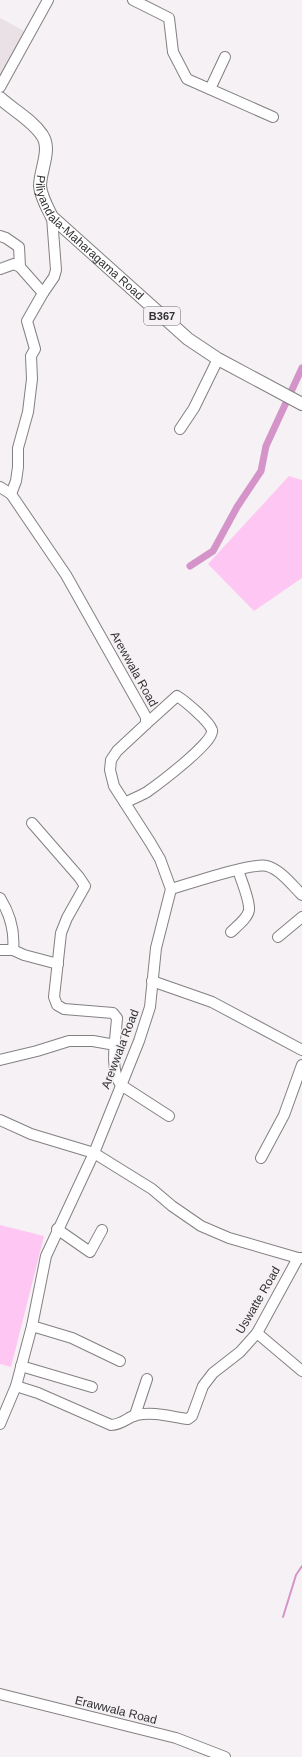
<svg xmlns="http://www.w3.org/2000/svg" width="302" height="1757" viewBox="0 0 302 1757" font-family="Arial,sans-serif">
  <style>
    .built { fill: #eae1e7 }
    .green { fill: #fec7f3 }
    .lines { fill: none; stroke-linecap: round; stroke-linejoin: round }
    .stream { stroke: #d594c9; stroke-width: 2 }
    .canal { stroke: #d594c9; stroke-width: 7 }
    .minor-casing { stroke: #838082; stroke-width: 12 }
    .major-casing { stroke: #838082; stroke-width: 14 }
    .minor { stroke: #fff; stroke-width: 10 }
    .major { stroke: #fff; stroke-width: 12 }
    .labels { text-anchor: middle; stroke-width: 3; stroke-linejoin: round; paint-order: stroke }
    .shield { fill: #f5f1f4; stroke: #6d6b6d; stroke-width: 1 }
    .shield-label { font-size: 11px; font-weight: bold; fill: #333233 }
    .street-label { font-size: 12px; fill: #333233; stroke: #f5f1f4 }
  </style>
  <rect width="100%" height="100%" fill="#f5f1f4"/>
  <!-- built -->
  <polygon class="built" points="0,18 32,35 0,94"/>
  <!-- green -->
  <g class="green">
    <polygon points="289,476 302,480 302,578 254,611 208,564"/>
    <polygon points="0,1225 44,1236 11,1367 0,1364"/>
  </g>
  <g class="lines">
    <!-- stream -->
    <polyline class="stream" points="283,1617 296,1575 302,1566"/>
    <!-- canal -->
    <polyline class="canal" points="190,566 213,551 237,507 261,471 266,446 302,368"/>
    <defs>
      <g id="minor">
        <polyline points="133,0 169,18 173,52 187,79 273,117"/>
        <polyline points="0,87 48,0"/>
        <polyline points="210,89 225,57"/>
        <polyline points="0,236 6,238 19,247 20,267"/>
        <polyline points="0,269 14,264 20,267 43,293"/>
        <polyline points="180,429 194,408 218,359"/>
        <polyline points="0,487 11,494"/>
        <path d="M125 803C132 799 140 796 147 792 157 785 216 741 212 730 209 721 185 701 177 696L146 724"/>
        <path d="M32 823 79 877 85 886 67 918 61 933 54 997 57 1005 64 1009 113 1013 117 1018C116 1036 109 1071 121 1085L169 1116"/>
        <path d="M171 889C189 884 253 862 267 866 281 870 292 885 302 895"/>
        <path d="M0 898C10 914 15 931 13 950"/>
        <path d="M231 932C236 927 248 918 249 910 250 900 241 880 238 870"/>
        <polyline points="278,937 302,917"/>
        <polyline points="0,950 13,950 24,955 58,964"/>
        <polyline points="152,981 212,1002 302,1050"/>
        <polyline points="0,1060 37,1051 69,1041 93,1041 115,1045"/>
        <polyline points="0,1120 31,1134 94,1153 152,1189 172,1206 201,1226 229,1238 298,1258"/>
        <polyline points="261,1158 284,1115 302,1065"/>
        <polyline points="57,1229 90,1252 102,1230"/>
        <polyline points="32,1326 72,1338 120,1361"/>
        <polyline points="257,1333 302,1371"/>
        <polyline points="21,1366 92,1387"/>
        <path d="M16 1386 38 1393 111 1425C124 1424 127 1417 137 1415 153 1411 172 1417 188 1419L192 1416 203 1386 213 1373 240 1352 257 1333 298 1258H302"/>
        <polyline points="135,1415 147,1379"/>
        <polyline points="0,1424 16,1386 32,1326 46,1256 94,1153 139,1041 150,1007 156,948 171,889 160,859 150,842 114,786 110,770 111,760 117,751 146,724 146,717 66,575 11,494 16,481 18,467 18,448 28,412 32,379 31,356 35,349 27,321 43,293 54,277 56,270 52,217"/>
        <polyline points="0,1694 176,1738 225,1757"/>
      </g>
      <g id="major">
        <path id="s1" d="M0 98C13 110 32 120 42 135 52 149 40 170 40 186 41 197 47 207 52 217L188 339 218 359 302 404"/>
      </g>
    </defs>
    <!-- minor casing -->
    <use href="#minor" class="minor-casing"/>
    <!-- major casing -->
    <use href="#major" class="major-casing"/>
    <!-- minor -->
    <use href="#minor" class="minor"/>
    <!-- major -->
    <use href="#major" class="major"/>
  </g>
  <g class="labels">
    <!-- shield labels -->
    <rect class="shield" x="144" y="307" width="36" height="18" rx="3"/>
    <g class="shield-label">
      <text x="162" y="320">B367</text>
    </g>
    <!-- street labels -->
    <g class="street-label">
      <text dy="4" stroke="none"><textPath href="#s1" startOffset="180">Piliyandala-Maharagama Road</textPath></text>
      <text transform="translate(134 669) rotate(61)" y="4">Arewwala Road</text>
      <text transform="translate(120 1049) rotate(-69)" y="4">Arewwala Road</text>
      <text transform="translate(258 1300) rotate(-60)" y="4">Uswatte Road</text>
      <text transform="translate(116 1710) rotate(14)" y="4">Erawwala Road</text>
    </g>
  </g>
</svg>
